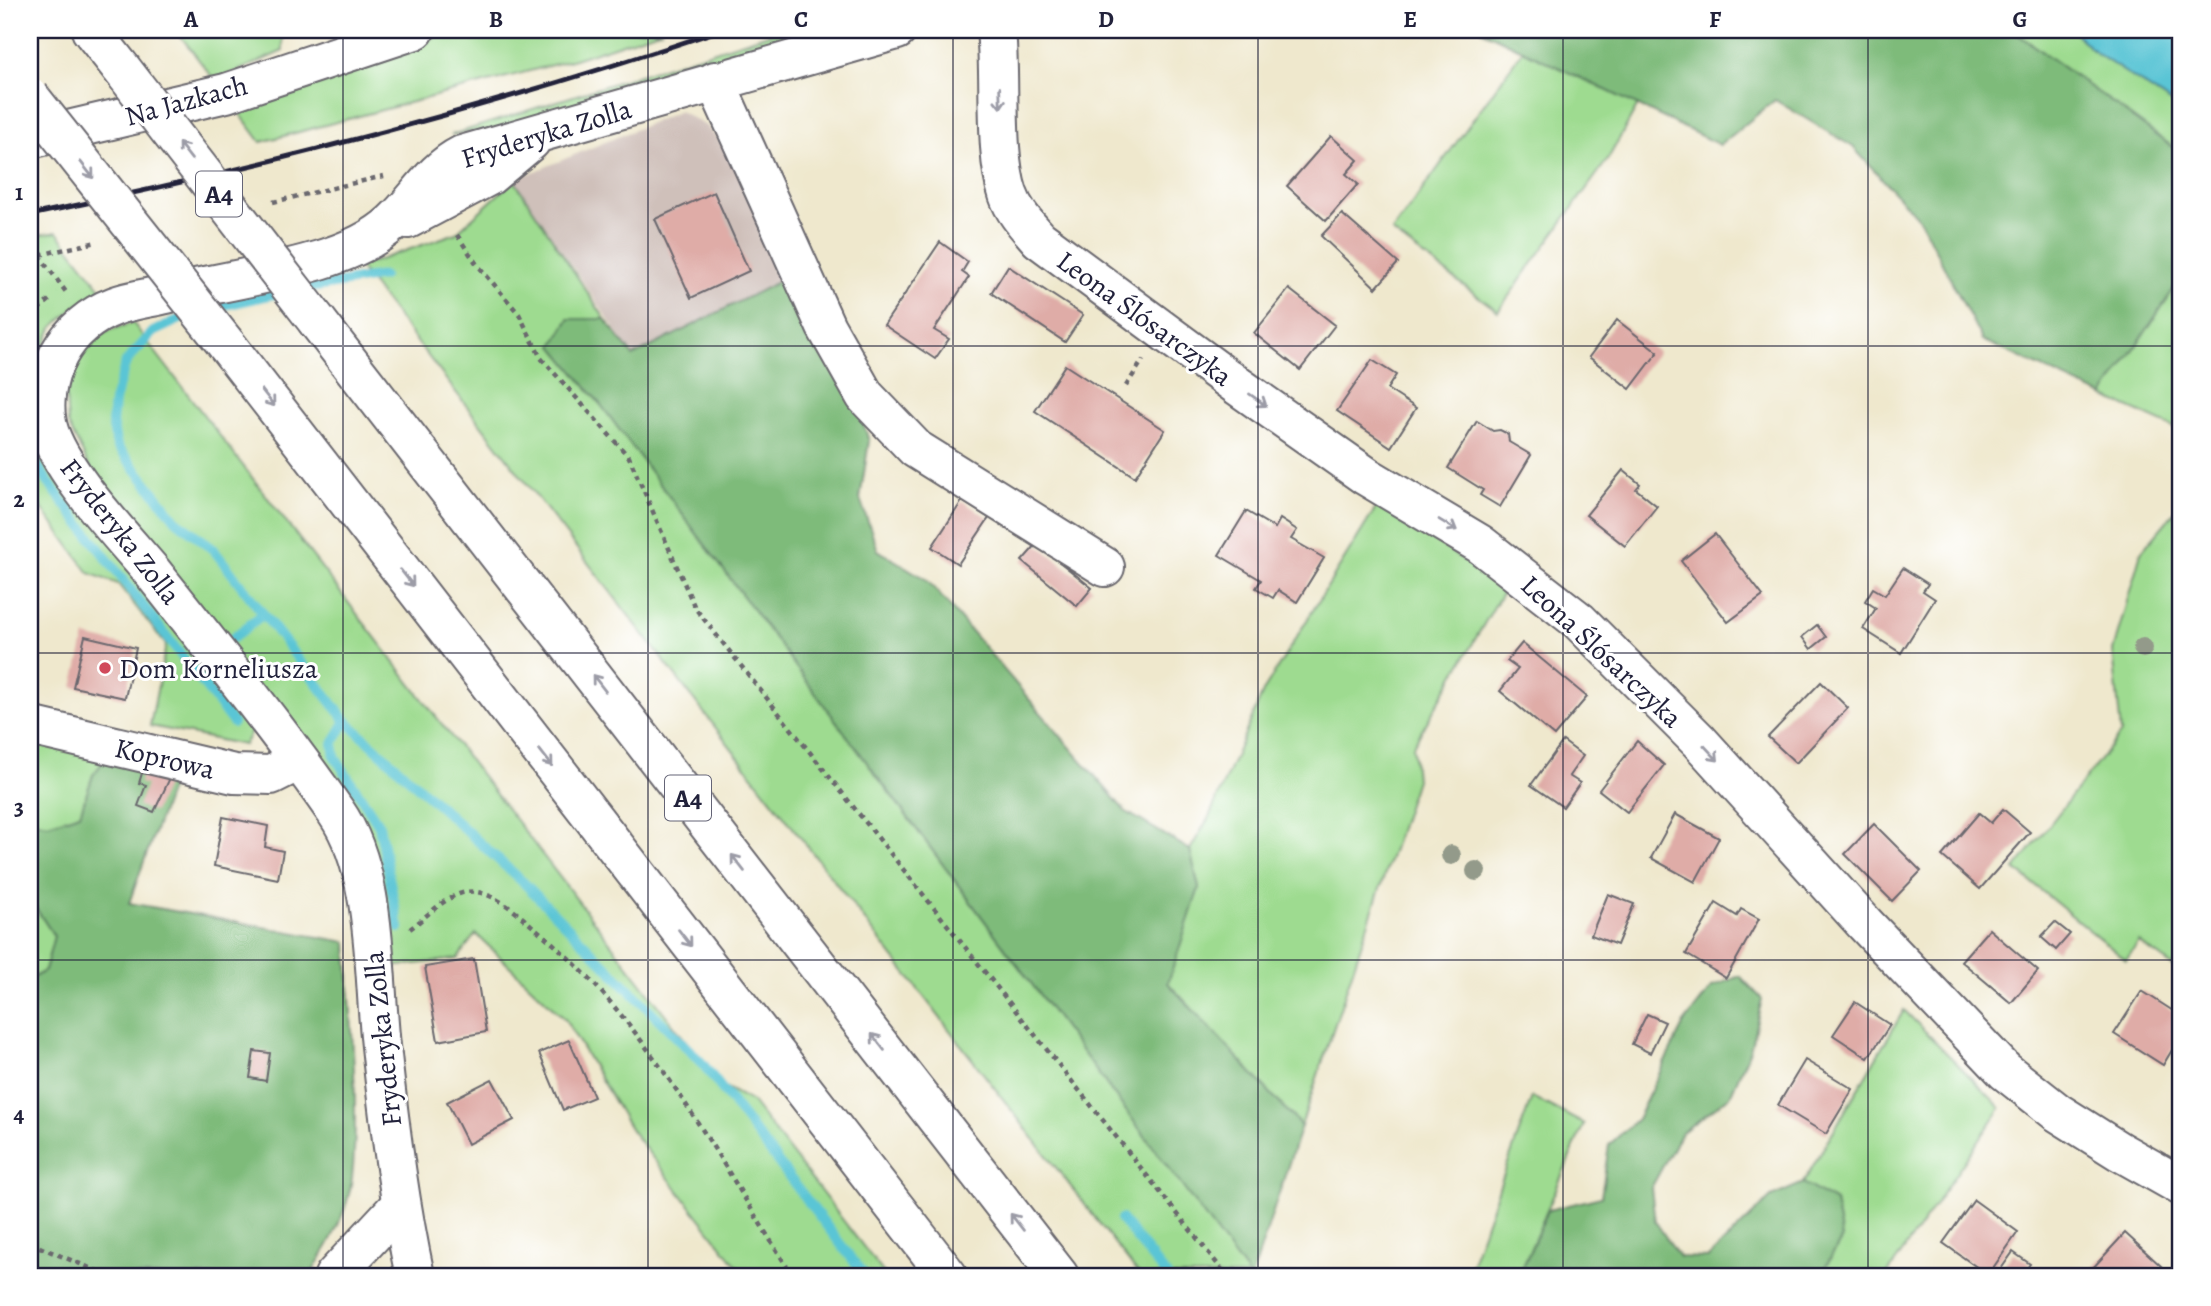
<svg xmlns="http://www.w3.org/2000/svg" width="2211" height="1306" viewBox="0 0 2211 1306" font-family="Alegreya,serif">
  <style>
    .industrial { fill: #cfc0ba }
    .green { fill: #9edb90; stroke: #607e66; stroke-width: 2 }
    .forest { fill: #7ebb7a; stroke: #506e5a; stroke-width: 2 }
    .water { fill: #5ac5d5; stroke: #3e7488; stroke-width: 2 }
    .lines { fill: none; stroke-linecap: round; stroke-linejoin: round }
    .stream { stroke: #5ac5d5; stroke-width: 10 }
    .building { fill: #dfaca7 }
    .minor-casing { stroke: #6a676e; stroke-width: 42 }
    .highway-casing { stroke: #6a676e; stroke-width: 42 }
    .path { stroke: #6a676e; stroke-width: 4.5; stroke-dasharray: 5 5; stroke-linecap: butt }
    .minor { stroke: #fff; stroke-width: 38 }
    .highway { stroke: #fff; stroke-width: 38 }
    .rail { stroke: #22223b; stroke-width: 5 }
    .highway-bridge-casing { stroke: #6a676e; stroke-width: 42; stroke-linecap: butt }
    .highway-bridge { stroke: #fff; stroke-width: 38 }
    .tree { fill: #939a8a }
    .oneway { stroke: #9c9ca7 }
    .grid { fill: none; stroke: #22223b; stroke-width: 2; stroke-opacity: 0.55 }
    .poi-dot { fill: #d1495b; stroke: #fff; stroke-width: 2.5 }
    .labels { text-anchor: middle; stroke-width: 6; stroke-linejoin: round; paint-order: stroke }
    .shield { fill: #fff; stroke: #646476; stroke-width: 2 }
    .shield-label { font-size: 26px; font-weight: bold; fill: #22223b }
    .street-label { font-size: 28px; fill: #22223b; stroke: #fff }
    .poi-label { font-size: 28px; fill: #22223b; stroke: #fff; text-anchor: start }
    .neatline { fill: none; stroke: #22223b; stroke-width: 2.5 }
    .grid-label { font-size: 23px; text-anchor: middle; font-weight: bold; fill: #22223b }
  </style>
  <rect width="100%" height="100%" fill="#fff"/>
  <filter id="ink" filterUnits="userSpaceOnUse"><feTurbulence type="fractalNoise" baseFrequency=".0143" numOctaves="2"/><feDisplacementMap in="SourceGraphic" scale="14" xChannelSelector="R" yChannelSelector="G"/><feConvolveMatrix kernelMatrix="1 2 1 2 8 2 1 2 1" color-interpolation-filters="sRGB"/></filter>
  <filter id="wash" filterUnits="userSpaceOnUse"><feTurbulence type="fractalNoise" baseFrequency=".00686" numOctaves="4" result="noise"/><feDisplacementMap in="SourceGraphic" scale="28" xChannelSelector="R" yChannelSelector="G"/><feGaussianBlur stdDeviation="1.57" result="paint"/><feColorMatrix in="noise" values="0 0 0 0 0 0 0 0 0 0 0 0 0 0 0 0 0 1.4 0 .05"/><feComposite in="paint" operator="in"/></filter>
  <g filter="url(#wash)">
    <rect width="100%" height="100%" fill="#efe8cd"/>
    <!-- industrial -->
    <polygon class="industrial" points="680,111 706,126 729,151 791,275 633,356 514,180"/>
    <!-- green -->
    <g class="green">
      <polygon points="176,30 283,30 283,51 215,81"/>
      <polygon points="454,30 662,30 575,59 261,142 235,107"/>
      <polygon points="781,30 833,30 498,129 451,135"/>
      <polygon points="2012,30 2072,30 2096,53 2181,109 2181,153"/>
      <polygon points="1523,50 1638,105 1608,159 1498,311 1392,232"/>
      <polygon points="514,180 605,319 569,319 553,346 601,405 1249,1276 1140,1276 359,267 456,233"/>
      <polygon points="57,232 106,295 78,305 52,328 30,379 30,236"/>
      <polygon points="2181,278 2181,431 2103,396"/>
      <polygon points="133,323 719,1084 751,1101 886,1276 745,1276 631,1130 565,1019 476,934 457,959 391,967 368,830 95,478 68,424 66,395 81,353 107,331"/>
      <polygon points="30,426 253,728 244,745 150,726 166,645 118,584 89,573 30,492"/>
      <polygon points="1379,503 1505,588 1413,746 1416,780 1301,1126 1167,982 1199,888 1190,850 1209,817 1264,690"/>
      <polygon points="2181,504 2181,972 2139,942 2126,960 2015,869 2121,733 2113,651 2141,552"/>
      <polygon points="30,736 109,754 93,775 80,814 48,824 30,821"/>
      <polygon points="30,899 54,936 45,971 30,979"/>
      <polygon points="1904,1010 2001,1108 1886,1276 1820,1276 1842,1238 1835,1202 1803,1183"/>
      <polygon points="1532,1097 1584,1124 1519,1276 1467,1276"/>
    </g>
    <!-- forest -->
    <g class="forest">
      <polygon points="1481,30 2012,30 2181,153 2181,278 2103,396 1982,340 1920,220 1853,147 1775,100 1720,145"/>
      <polygon points="791,275 859,409 869,441 860,499 878,550 927,580 1125,811 1190,850 1199,888 1168,983 1301,1126 1252,1276 1249,1276 601,405 553,346 569,319 605,319 633,356"/>
      <path d="M109 754 177 770 129 903 347 942C350 1020 360 1101 352 1178 348 1213 328 1246 310 1276H30V979L45 971 54 936 30 899V821L48 824 80 814 93 775Z"/>
      <polygon points="1740,976 1762,999 1750,1050 1730,1096 1681,1133 1651,1188 1655,1221 1679,1257 1708,1258 1771,1197 1803,1183 1835,1202 1842,1238 1820,1276 1519,1276 1548,1210 1601,1197 1609,1145 1637,1119 1684,1023 1712,987"/>
    </g>
    <!-- water -->
    <polygon class="water" points="2072,30 2181,30 2181,109 2096,53"/>
    <g class="lines">
      <!-- stream -->
      <g class="stream">
        <polyline points="303,289 383,276"/>
        <polyline points="207,309 283,292"/>
        <polyline points="191,314 153,332 126,362 114,401 112,423 117,446 176,520 213,549 346,721 525,884 702,1063 865,1276"/>
        <polyline points="30,454 48,482 233,723"/>
        <polyline points="233,638 263,614"/>
        <polyline points="346,721 333,743 335,757 379,825 399,928"/>
        <polyline points="1121,1219 1167,1276"/>
      </g>
    </g>
    <g id="blocks">
      <!-- building -->
      <g class="building">
        <polygon points="1331,136 1358,160 1346,174 1358,184 1326,221 1287,186"/>
        <polygon points="714,192 749,271 691,298 655,219"/>
        <polygon points="1342,214 1398,263 1376,288 1321,236"/>
        <polygon points="940,242 968,262 962,272 969,277 934,330 949,339 935,359 884,325"/>
        <polygon points="1008,266 1083,315 1065,342 991,293"/>
        <polygon points="1289,289 1335,325 1300,370 1254,333"/>
        <polygon points="1617,320 1658,352 1630,389 1589,357"/>
        <polygon points="1372,360 1396,375 1387,389 1416,408 1391,447 1337,411"/>
        <polygon points="1065,365 1165,430 1135,477 1035,411"/>
        <polygon points="1477,421 1493,431 1500,430 1508,434 1509,442 1531,455 1500,507 1480,495 1483,490 1448,468"/>
        <polygon points="1623,470 1640,484 1636,489 1657,506 1625,546 1586,515"/>
        <polygon points="962,501 989,518 958,564 932,547"/>
        <polygon points="1246,511 1275,528 1280,519 1297,530 1291,539 1324,558 1297,602 1278,590 1273,598 1256,588 1261,580 1219,555"/>
        <polygon points="1715,534 1763,596 1728,622 1681,561"/>
        <polygon points="1037,544 1092,588 1077,606 1022,561"/>
        <polygon points="1903,568 1928,584 1923,591 1935,599 1901,653 1863,629 1876,608 1865,601 1873,588 1885,595"/>
        <polygon points="1817,625 1826,637 1811,649 1802,637"/>
        <polygon points="85,636 136,648 125,698 73,687"/>
        <polygon points="1522,643 1587,697 1554,736 1500,691 1518,669 1507,661"/>
        <polygon points="1821,682 1848,708 1796,763 1768,737"/>
        <polygon points="1563,741 1583,756 1569,776 1580,783 1563,807 1531,785"/>
        <polygon points="1637,741 1664,765 1627,812 1599,790"/>
        <polygon points="143,770 170,778 154,812 138,806 146,785 139,783"/>
        <polygon points="2003,809 2030,832 1980,889 1942,856 1979,813 1991,823"/>
        <polygon points="1675,814 1719,838 1695,882 1651,858"/>
        <polygon points="223,817 268,826 265,847 283,851 278,879 214,866"/>
        <polygon points="1874,824 1921,871 1892,901 1845,854"/>
        <polygon points="1608,894 1634,904 1617,945 1591,935"/>
        <polygon points="1716,903 1737,916 1741,909 1759,919 1726,978 1686,954"/>
        <polygon points="2055,922 2070,934 2056,950 2041,937"/>
        <polygon points="1989,929 2038,971 2011,1003 1961,961"/>
        <polygon points="474,959 486,1032 438,1041 425,967"/>
        <polygon points="2142,991 2181,1016 2181,1035 2163,1065 2114,1034"/>
        <polygon points="1855,1002 1890,1025 1868,1058 1833,1035"/>
        <polygon points="1647,1014 1665,1022 1650,1053 1632,1044"/>
        <polygon points="569,1040 594,1097 563,1110 539,1053"/>
        <polygon points="254,1051 270,1053 266,1081 250,1078"/>
        <polygon points="1805,1060 1853,1089 1826,1134 1778,1105"/>
        <polygon points="492,1079 514,1120 468,1144 447,1102"/>
        <polygon points="1974,1200 2018,1232 1988,1275 1943,1243"/>
        <polygon points="2125,1233 2172,1276 2098,1276 2091,1270"/>
        <polygon points="2013,1252 2030,1264 2021,1276 1996,1276"/>
      </g>
    </g>
  </g>
  <g filter="url(#ink)">
    <use href="#blocks" fill-opacity="0" stroke="#6a676e" stroke-width="2"/>
    <g class="lines">
      <defs>
        <g id="minor">
          <path d="M996 30C1001 76 994 153 1008 194 1014 212 1027 225 1039 239L1238 386 1366 476 1480 544 1579 621 1699 741 1865 924 2005 1071 2057 1112 2119 1151 2181 1186"/>
          <polyline points="715,81 826,327 865,396 916,449 1105,567"/>
          <polyline points="30,139 226,93 415,30"/>
          <polyline points="408,219 489,176 531,141"/>
          <polyline points="30,726 234,774 271,775 299,761"/>
          <polyline points="334,1276 401,1204"/>
          <path d="M415 1276C399 1201 389 1123 381 1046 373 974 378 872 336 812 279 730 215 651 153 573 121 535 67 479 50 434 41 409 46 377 59 354 71 332 91 315 115 306 130 300 149 298 166 294 217 283 270 275 320 260 346 252 373 241 393 222 417 200 432 170 462 155L897 30"/>
        </g>
        <g id="highway">
          <polyline points="91,30 121,68"/>
          <polyline points="317,321 1059,1276"/>
          <polyline points="226,344 948,1276"/>
        </g>
      </defs>
      <!-- minor casing -->
      <use href="#minor" class="minor-casing"/>
      <!-- highway casing -->
      <use href="#highway" class="highway-casing"/>
      <!-- path -->
      <g class="path">
        <polyline points="273,202 384,176"/>
        <polyline points="457,235 476,263 519,314 541,358 629,457 695,608 1227,1276"/>
        <polyline points="39,255 66,292"/>
        <polyline points="30,257 97,242"/>
        <polyline points="30,316 51,299"/>
        <polyline points="1126,386 1143,360"/>
        <path d="M410 929C429 915 452 888 477 892 498 896 516 912 531 925 646 1016 715 1155 793 1276"/>
        <polyline points="30,1243 109,1276"/>
      </g>
      <!-- minor -->
      <use href="#minor" class="minor"/>
      <!-- highway -->
      <use href="#highway" class="highway"/>
      <!-- rail -->
      <path class="rail" d="M30 215C264 167 494 107 721 30"/>
      <defs>
        <g id="highway-bridge">
          <polyline points="121,68 317,321"/>
          <polyline points="30,97 226,344"/>
        </g>
      </defs>
      <!-- highway-bridge casing -->
      <use href="#highway-bridge" class="highway-bridge-casing"/>
      <!-- highway-bridge -->
      <use href="#highway-bridge" class="highway-bridge"/>
    </g>
    <!-- trees -->
    <g class="tree">
      <circle cx="2143" cy="648" r="10"/>
      <circle cx="1451" cy="855" r="10"/>
      <circle cx="1476" cy="871" r="10"/>
    </g>
    <!-- one-way arrows -->
    <defs><path id="oneway-shaft" d="M-6 0H5M1.5-3L5.5 0L1.5 3" fill="none" stroke-width="1.6" stroke-linecap="round" stroke-linejoin="round" transform="scale(1.75)"/></defs>
    <g class="oneway">
      <use href="#oneway-shaft" transform="translate(1000 98) rotate(88)"/>
      <use href="#oneway-shaft" transform="translate(185 151) rotate(-128)"/>
      <use href="#oneway-shaft" transform="translate(87 170) rotate(52)"/>
      <use href="#oneway-shaft" transform="translate(268 398) rotate(52)"/>
      <use href="#oneway-shaft" transform="translate(1258 400) rotate(35)"/>
      <use href="#oneway-shaft" transform="translate(1448 525) rotate(31)"/>
      <use href="#oneway-shaft" transform="translate(407 578) rotate(52)"/>
      <use href="#oneway-shaft" transform="translate(599 683) rotate(-128)"/>
      <use href="#oneway-shaft" transform="translate(1711 753) rotate(47)"/>
      <use href="#oneway-shaft" transform="translate(546 758) rotate(52)"/>
      <use href="#oneway-shaft" transform="translate(738 863) rotate(-128)"/>
      <use href="#oneway-shaft" transform="translate(685 938) rotate(52)"/>
      <use href="#oneway-shaft" transform="translate(878 1042) rotate(-128)"/>
      <use href="#oneway-shaft" transform="translate(1017 1222) rotate(-128)"/>
    </g>
  </g>
  <!-- grid -->
  <path class="grid" d="M343 30V1276M648 30V1276M953 30V1276M1258 30V1276M1563 30V1276M1868 30V1276M30 346H2181M30 653H2181M30 960H2181"/>
  <!-- markers -->
  <circle class="poi-dot" cx="105" cy="668" r="7"/>
  <g class="labels">
    <!-- shield labels -->
    <g class="shield">
      <rect x="196" y="171.5" width="46" height="45" rx="5"/>
      <rect x="665" y="775.5" width="46" height="45" rx="5"/>
    </g>
    <g class="shield-label">
      <text x="219" y="203">A4</text>
      <text x="688" y="807">A4</text>
    </g>
    <!-- street labels -->
    <g class="street-label">
      <text transform="translate(186 100) rotate(-15)" y="10">Na Jazkach</text>
      <text transform="translate(546 133) rotate(-17)" y="10">Fryderyka Zolla</text>
      <text transform="translate(1145 318) rotate(36)" y="10">Leona Ślósarczyka</text>
      <text transform="translate(121 531) rotate(52)" y="10">Fryderyka Zolla</text>
      <text transform="translate(1602 651) rotate(43)" y="10">Leona Ślósarczyka</text>
      <text transform="translate(165 758) rotate(13)" y="10">Koprowa</text>
      <text transform="translate(382 1039) rotate(-96)" y="10">Fryderyka Zolla</text>
    </g>
    <!-- poi labels -->
    <g class="poi-label">
      <text x="119" y="678">Dom Korneliusza</text>
    </g>
  </g>
  <!-- margin -->
  <rect width="2211" height="1306" fill="none" stroke="#fff" stroke-width="77"/>
  <rect x="38" y="38" width="2134" height="1230" class="neatline"/>
  <g class="grid-label">
    <text x="191" y="27">A</text>
    <text x="496" y="27">B</text>
    <text x="801" y="27">C</text>
    <text x="1106" y="27">D</text>
    <text x="1410" y="27">E</text>
    <text x="1715" y="27">F</text>
    <text x="2020" y="27">G</text>
    <text x="19" y="200">1</text>
    <text x="19" y="507">2</text>
    <text x="19" y="815">3</text>
    <text x="19" y="1122">4</text>
  </g>
</svg>
